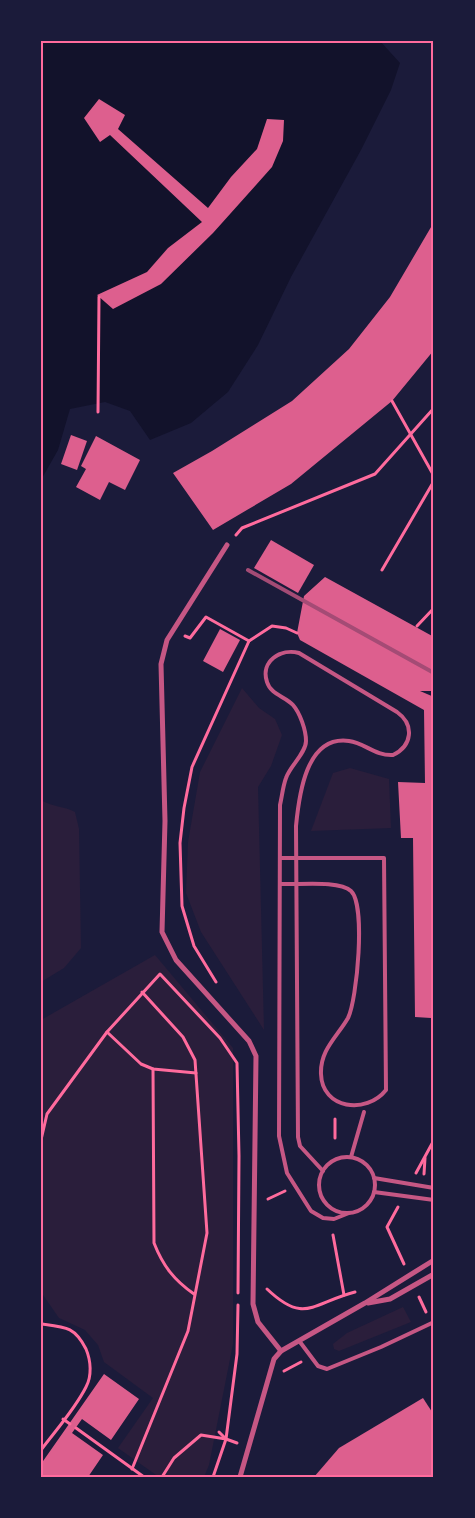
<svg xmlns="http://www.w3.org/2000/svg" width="475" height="1518" viewBox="0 0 475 1518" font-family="'Alegreya Sans',sans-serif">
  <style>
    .green { fill: #2a1e3b }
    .water { fill: #12122b }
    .building { fill: #dd5f8e }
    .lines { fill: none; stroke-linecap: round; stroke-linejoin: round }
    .path { stroke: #ff6b9d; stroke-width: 3 }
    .service { stroke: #c65784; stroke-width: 4 }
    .minor { stroke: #c65784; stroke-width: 5 }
    .rail { stroke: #a44b75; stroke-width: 4 }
    .neatline { fill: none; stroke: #ff6b9d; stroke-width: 2 }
  </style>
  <rect width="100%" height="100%" fill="#1b1b3a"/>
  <!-- green -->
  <g class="green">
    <polygon points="242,688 259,708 275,719 282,735 271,766 258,787 264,1030 201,932 186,893 188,842 200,772"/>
    <polygon points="350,768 389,779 391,828 311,831 333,773"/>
    <path d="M41 800C52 807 64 806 75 812L79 829 81 948 64 968 41 982Z"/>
    <polygon points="155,955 233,1048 233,1344 209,1465 204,1477 159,1477 118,1448 153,1398 104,1362 98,1345 85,1330 59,1318 41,1292 41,1020"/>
    <polygon points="403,1307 411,1322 339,1351 334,1349 333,1344 347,1333"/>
  </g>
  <!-- water -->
  <polygon class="water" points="41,41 380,41 400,63 391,90 361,150 291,277 258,345 228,392 191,423 150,440 130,411 105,402 70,409 58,450 41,480"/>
  <!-- building -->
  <g class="building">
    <polygon points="99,99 125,115 118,129 208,208 231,177 257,149 267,119 284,120 283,141 272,167 213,233 161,284 113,309 97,295 147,272 168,248 202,222 110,135 100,142 84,118"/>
    <polygon points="434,222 434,350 392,401 291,484 213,530 173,473 212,451 292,401 349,349 390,297"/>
    <polygon points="71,435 87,441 77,470 61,464"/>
    <polygon points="96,436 140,460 125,490 109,482 100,500 76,487 86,469 81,466"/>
    <polygon points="271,540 314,565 298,593 254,568"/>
    <polygon points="325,577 434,637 434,691 420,691 434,697 434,1050 431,1018 415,1017 413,838 401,838 398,782 425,783 424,710 300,640 297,633 304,596"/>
    <polygon points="220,629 240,640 223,672 203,661"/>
    <polygon points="104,1374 139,1399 111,1440 82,1419 72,1433 103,1455 88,1477 41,1477 41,1464"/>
    <polygon points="423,1398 434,1415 434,1477 314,1477 339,1448"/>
  </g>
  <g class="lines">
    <!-- path -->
    <g class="path">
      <polyline points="392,401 434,476"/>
      <polyline points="98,412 99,297"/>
      <polyline points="236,535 242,528 375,474 434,408"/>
      <polyline points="382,570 434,481"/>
      <polyline points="417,626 434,608"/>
      <polyline points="185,636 190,638 206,617 249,641"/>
      <polyline points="216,982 194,946 182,906 180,843 184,808 192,767 249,641 272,626 286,628 297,633"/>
      <polyline points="107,1032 141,1064 153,1069 196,1073"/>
      <path d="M153 1069 154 1243C163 1266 174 1280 194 1294"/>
      <polyline points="335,1119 335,1138"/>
      <polyline points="41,1140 47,1114 107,1032 160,974 220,1038 237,1063 239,1156 238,1293"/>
      <polyline points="416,1173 434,1140"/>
      <polyline points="424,1174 425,1158"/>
      <polyline points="268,1199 285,1191"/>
      <polyline points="398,1207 387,1227 404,1264"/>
      <polyline points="333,1235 344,1295"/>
      <path d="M267 1289C305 1325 312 1303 355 1292"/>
      <polyline points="419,1297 426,1312"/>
      <path d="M41 1320 42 1324C66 1327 75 1327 86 1349 91 1361 92 1376 86 1387 75 1409 56 1430 41 1450"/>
      <polyline points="284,1371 301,1362"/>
      <polyline points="63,1419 70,1424"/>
      <polyline points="76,1428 144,1477"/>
      <polyline points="219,1432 226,1439 237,1443"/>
      <polyline points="132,1469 188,1331 207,1233 195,1060 183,1037 142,992"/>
      <polyline points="162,1477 174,1458 201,1435 226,1439"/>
      <polyline points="213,1477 226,1439 237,1354 238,1305"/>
    </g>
    <!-- service -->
    <g class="service">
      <path d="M281 884C298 885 339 880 351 891 366 905 357 1000 348 1018 337 1037 320 1050 321 1074 322 1109 366 1115 386 1090L384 858H281"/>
      <polyline points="351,1157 364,1112"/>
      <circle cx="347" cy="1185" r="28"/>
      <path d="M323 1171 300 1146 298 1137 296 826C299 795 306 735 349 741 365 743 375 756 393 755 412 746 415 725 397 712L299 653C281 648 260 661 267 682 271 695 285 696 293 705 300 713 306 730 306 741 306 753 290 766 286 778 283 786 282 796 280 805L279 1136 287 1173 311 1211 323 1218 334 1219 349 1213"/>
      <polyline points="374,1178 434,1188"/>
      <polyline points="374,1192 434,1200"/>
      <polyline points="300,1342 318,1366 327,1369 381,1347 434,1322"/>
    </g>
    <!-- minor -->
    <g class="minor">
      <polyline points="227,545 167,640 161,664 165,821 162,932 176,960 249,1041 256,1056 253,1304 258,1322 281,1351"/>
      <polyline points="368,1303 390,1299 434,1274"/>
      <polyline points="240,1477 274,1359 281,1351 365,1303 434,1260"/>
    </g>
    <!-- rail -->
    <polyline class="rail" points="248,570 434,673"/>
  </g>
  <!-- border -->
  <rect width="475" height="1518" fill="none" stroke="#1b1b3a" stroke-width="85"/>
  <rect x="42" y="42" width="390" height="1434" class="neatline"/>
</svg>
